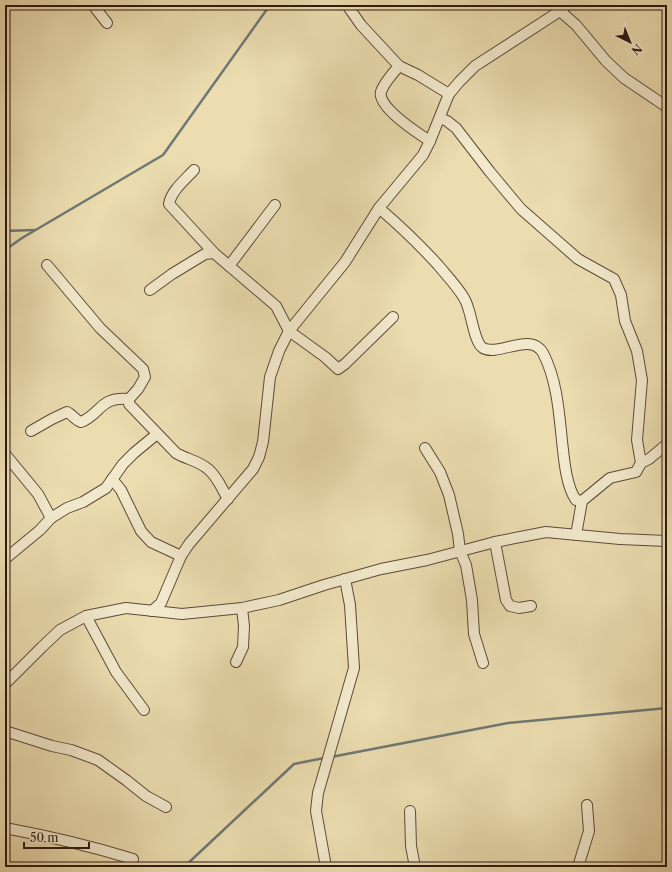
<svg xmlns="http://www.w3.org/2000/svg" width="672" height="872" viewBox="0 0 672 872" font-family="'Libre Caslon Text',serif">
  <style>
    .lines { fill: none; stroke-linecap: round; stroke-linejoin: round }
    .stream { stroke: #707974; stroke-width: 2.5 }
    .minor-casing { stroke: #5d4a3a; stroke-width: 12 }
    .minor { stroke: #f2e9cc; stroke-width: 10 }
  </style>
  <rect width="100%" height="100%" fill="#ebddb0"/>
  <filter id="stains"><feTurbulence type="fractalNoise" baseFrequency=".005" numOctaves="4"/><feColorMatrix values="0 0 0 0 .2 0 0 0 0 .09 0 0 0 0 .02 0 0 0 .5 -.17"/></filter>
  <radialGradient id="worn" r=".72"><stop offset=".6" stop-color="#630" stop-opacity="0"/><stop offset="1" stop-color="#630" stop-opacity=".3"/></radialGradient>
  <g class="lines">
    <!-- stream -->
    <g class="stream">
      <polyline points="5,231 34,230"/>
      <polyline points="5,250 22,238 163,155 270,5"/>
      <polyline points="331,757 508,723 667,708"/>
      <polyline points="184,867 294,764 324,758"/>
    </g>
    <defs>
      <g id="minor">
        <polyline points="93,5 107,23"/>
        <polyline points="347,5 361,25 399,66 418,75 449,94"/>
        <polyline points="560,11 576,25 606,61 624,78 667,107"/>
        <path d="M399 66C394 72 383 84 381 92 377 107 419 134 430 141"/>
        <polyline points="440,118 447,121 456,128 490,172 521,209 578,259 614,279 621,295 625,321 637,351 642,380 637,440 641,463"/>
        <path d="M194 170C185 180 171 191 169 204L214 253 276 306 289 331 325 357 338 369 345 364 393 317"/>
        <path d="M379 208C400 226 419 244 438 265 447 276 457 286 464 298 472 310 473 342 483 348 498 357 531 331 543 353 557 380 559 412 562 441 564 459 566 486 576 500L582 501"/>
        <path d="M47 265 100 328 143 369 145 377 138 389 129 399V404L176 453C186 459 199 461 208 469 217 476 222 489 228 499"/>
        <polyline points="229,266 275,205"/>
        <polyline points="150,290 172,274 195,260 205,254 214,253"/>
        <path d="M31 431 52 419 67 412C72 414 75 420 81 422 101 414 100 396 129 399"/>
        <polyline points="425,448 440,472 449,495 458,534 460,551 466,565 472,600 474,634 483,663"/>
        <polyline points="5,454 38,494 51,518"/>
        <polyline points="112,479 121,490 141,531 151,542 181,556"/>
        <polyline points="576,535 582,501 610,478 636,472 641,463 649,459 667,444"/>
        <polyline points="495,542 506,600 510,606 519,608 531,606"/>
        <polyline points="5,559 40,530 51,518 67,508 83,502 106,488 123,464 134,453 157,434"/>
        <polyline points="152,611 161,603 181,556 189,544 253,469 259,457 263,442 270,377 279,351 289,331 345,262 379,208 423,155 430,141 449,94 459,82 475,66 560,11 567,5"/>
        <polyline points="86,616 116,672 144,710"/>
        <polyline points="236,662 243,647 244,626 242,608"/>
        <polyline points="5,684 42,647 60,630 86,616 126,608 182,614 242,608 279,600 324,585 381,569 427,560 495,542 546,532 620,539 667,541"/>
        <polyline points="5,731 52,746 71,750 98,760 126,780 146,796 166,807"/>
        <polyline points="410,811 411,846 415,867"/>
        <path d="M5 828C48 836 91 846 133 859"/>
        <polyline points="326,867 316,811 318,793 354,668 350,605 345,579"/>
        <polyline points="578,867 589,831 587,805"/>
      </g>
    </defs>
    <!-- minor casing -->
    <use href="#minor" class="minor-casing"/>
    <!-- minor -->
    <use href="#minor" class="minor"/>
  </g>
  <!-- margin -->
  <rect width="672" height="872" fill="none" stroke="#ebddb0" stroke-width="20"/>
  <rect x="6" y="6" width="660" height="860" fill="none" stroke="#2e1912" stroke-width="2"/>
  <rect x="10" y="10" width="652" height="852" fill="none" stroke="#2e1912"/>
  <!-- north arrow -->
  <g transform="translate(630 42) rotate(137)" stroke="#f2e9cc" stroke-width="3" paint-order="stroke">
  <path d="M0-3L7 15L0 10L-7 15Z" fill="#2e1912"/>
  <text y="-6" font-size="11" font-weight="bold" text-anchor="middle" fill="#2e1912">N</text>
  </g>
  <!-- scale -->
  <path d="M24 842v6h65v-6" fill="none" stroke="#2e1912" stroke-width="2"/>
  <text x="30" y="842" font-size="12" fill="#2e1912" stroke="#f2e9cc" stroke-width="3" paint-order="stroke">50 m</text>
  <rect width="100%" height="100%" filter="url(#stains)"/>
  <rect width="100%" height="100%" fill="url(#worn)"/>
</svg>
